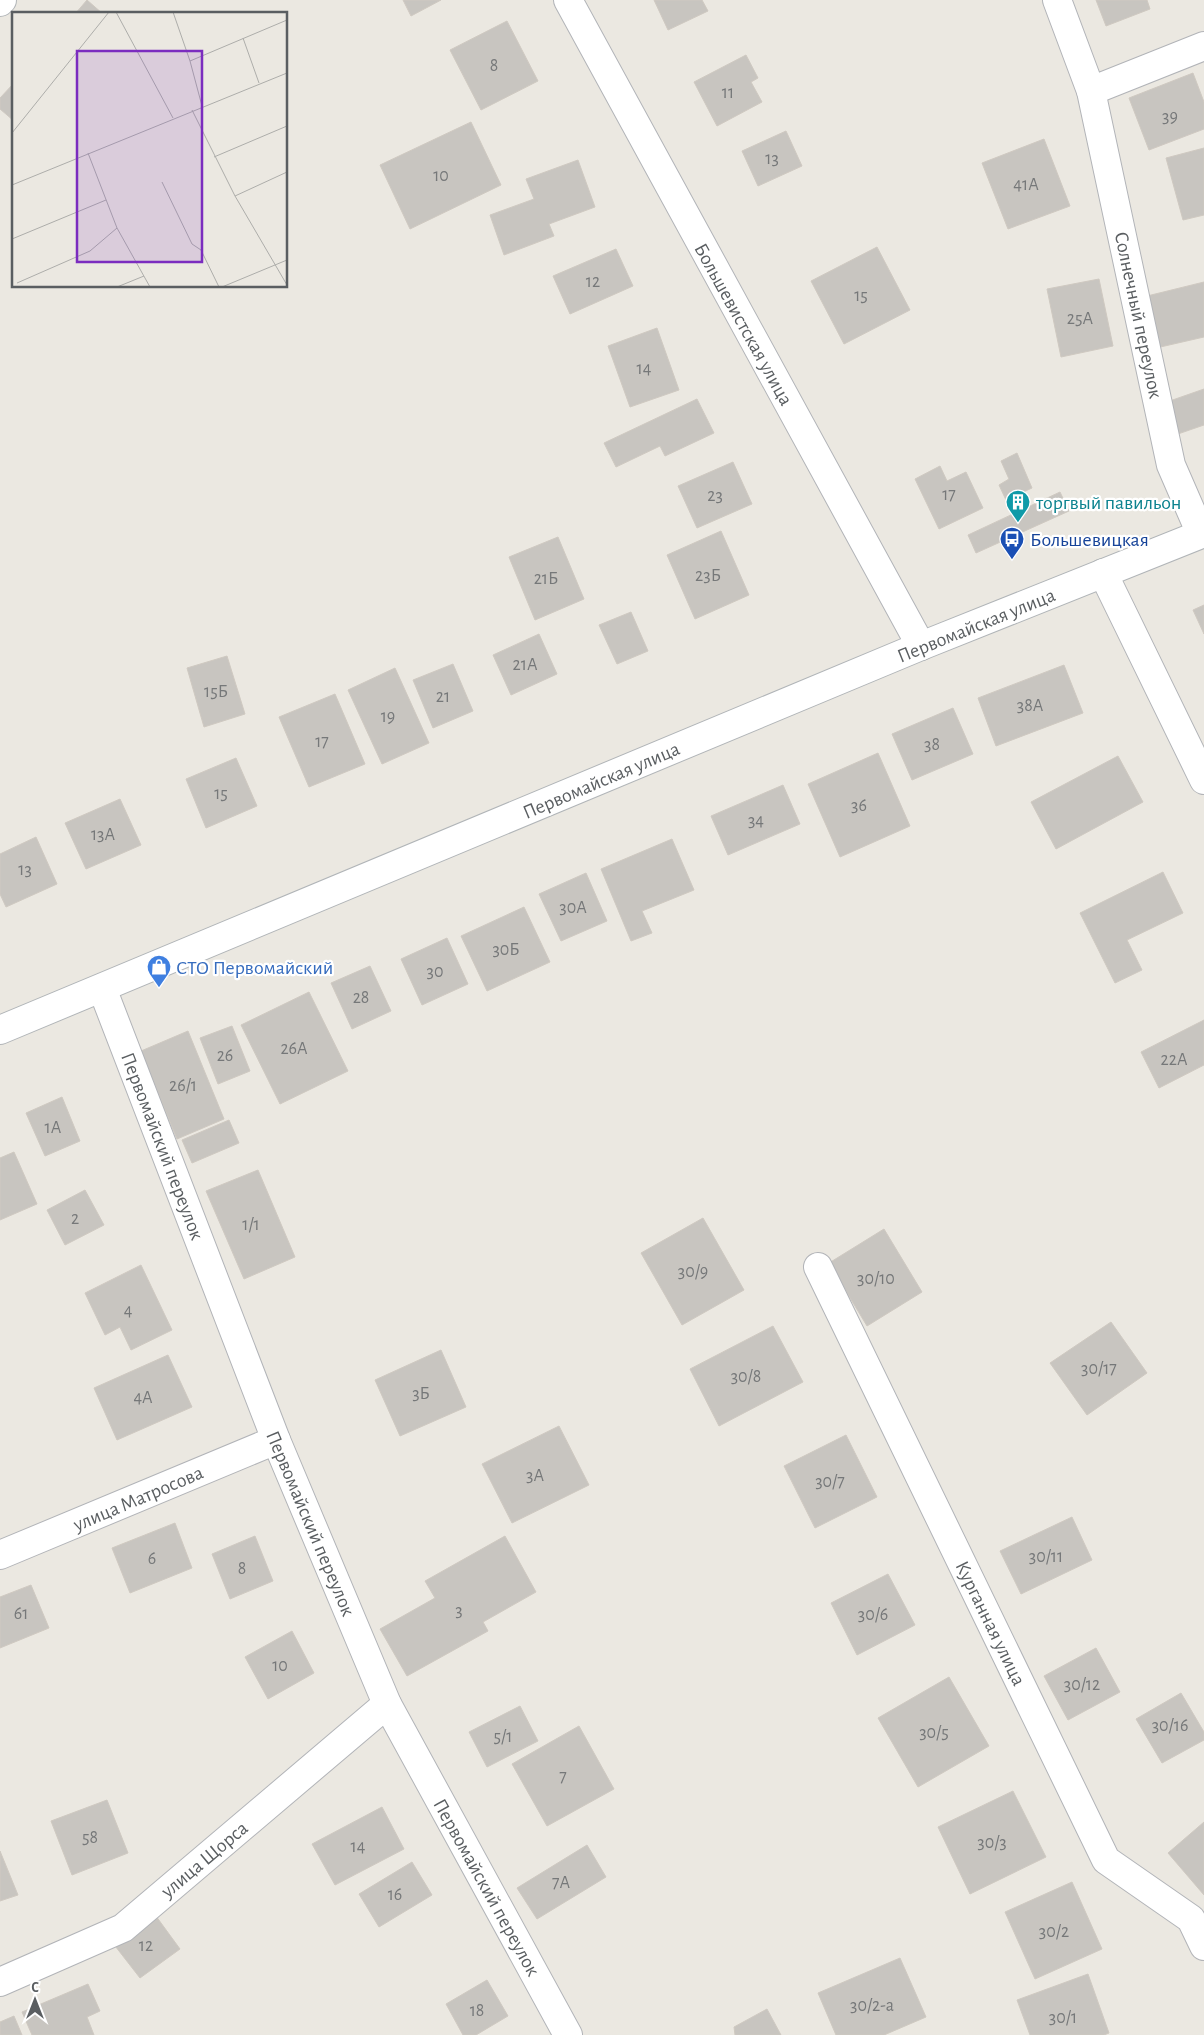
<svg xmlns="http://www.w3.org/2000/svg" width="1204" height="2035" viewBox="0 0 1204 2035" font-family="'Alegreya Sans',sans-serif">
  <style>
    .building { fill: #c8c5c0; stroke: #cfc9c1 }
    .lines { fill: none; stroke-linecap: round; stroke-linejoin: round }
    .street-casing { stroke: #b2b4b8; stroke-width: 30 }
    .secondary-casing { stroke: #b1b5b8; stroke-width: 30 }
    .street { stroke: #fff; stroke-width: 28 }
    .secondary { stroke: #fff; stroke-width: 28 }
    .labels { text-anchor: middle; stroke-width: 4.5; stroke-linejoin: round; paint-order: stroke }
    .number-label { font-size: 18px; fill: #767879 }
    .street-label { font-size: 20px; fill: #5a5e61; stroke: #fff }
    .culture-label { font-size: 20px; fill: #0d838f; stroke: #fff; text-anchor: start }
    .transit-label { font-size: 20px; fill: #164399; stroke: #fff; text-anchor: start }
    .shop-label { font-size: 20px; fill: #366cbe; stroke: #fff; text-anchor: start }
    .inset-road { fill: none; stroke: #adadaa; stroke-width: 1 }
    .view { fill: #7b2cbf; fill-opacity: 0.15; stroke: #7b2cbf; stroke-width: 2.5 }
    .inset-edge { fill: none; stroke: #5a5e61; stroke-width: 2.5 }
  </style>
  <rect width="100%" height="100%" fill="#ebe8e1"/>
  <!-- building -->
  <g class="building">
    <polygon points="87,0 103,14 75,14"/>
    <polygon points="403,0 441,0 411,16"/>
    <polygon points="654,0 702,0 708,11 668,30"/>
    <polygon points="1096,0 1147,0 1150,9 1106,26"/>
    <polygon points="507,21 538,81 481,110 450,50"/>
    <polygon points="746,55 758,78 751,82 762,102 717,126 694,82"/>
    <polygon points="1193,73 1204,102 1204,129 1149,150 1129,98"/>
    <polygon points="14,83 14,121 0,109 0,98"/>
    <polygon points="471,122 501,185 410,229 380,165"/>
    <polygon points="786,131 802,166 758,186 742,151"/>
    <polygon points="1044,139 1070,206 1008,229 982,163"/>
    <polygon points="1204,148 1204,215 1183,220 1166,158"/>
    <polygon points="578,160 595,207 549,224 554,236 504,255 490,215 534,199 526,179"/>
    <polygon points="877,247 910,310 844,344 811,281"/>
    <polygon points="616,249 633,286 570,314 553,276"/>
    <polygon points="1099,279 1113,346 1061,357 1047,289"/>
    <polygon points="1204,282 1204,337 1156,348 1143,297"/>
    <polygon points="657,328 679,390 630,407 608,346"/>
    <polygon points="1204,389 1204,425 1175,435 1164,403"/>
    <polygon points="697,399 714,433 665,456 660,446 616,467 604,443"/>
    <polygon points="1017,453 1032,488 1006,500 999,485 1009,479 1001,461"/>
    <polygon points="733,462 752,504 697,528 678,486"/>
    <polygon points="940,466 947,481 966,472 983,508 939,529 915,479"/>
    <polygon points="1060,492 1069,511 976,553 968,535"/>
    <polygon points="721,531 749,595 695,619 667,555"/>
    <polygon points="558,537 584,599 535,620 509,557"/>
    <polygon points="1204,605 1204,634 1193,610"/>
    <polygon points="631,612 648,651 617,664 599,625"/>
    <polygon points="539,634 557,674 511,695 493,655"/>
    <polygon points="227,656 245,714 204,727 187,668"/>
    <polygon points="453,664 473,711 433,728 413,680"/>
    <polygon points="1064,665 1083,713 996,746 978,698"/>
    <polygon points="395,668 429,743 382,764 348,690"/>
    <polygon points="335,694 365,764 309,787 279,717"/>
    <polygon points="953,708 973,754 912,780 892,734"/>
    <polygon points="878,753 910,826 840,857 808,784"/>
    <polygon points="1118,756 1143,802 1056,849 1031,802"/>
    <polygon points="236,758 257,806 206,828 186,779"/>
    <polygon points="783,785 800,824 728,855 711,816"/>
    <polygon points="120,799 141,845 86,869 65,823"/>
    <polygon points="36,837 57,884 6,907 0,894 0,854"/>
    <polygon points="672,839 694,890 642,911 652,933 631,941 601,869"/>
    <polygon points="1163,872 1183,913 1127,940 1142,970 1115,983 1080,913"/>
    <polygon points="586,873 607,921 561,941 539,894"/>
    <polygon points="524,907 550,962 487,991 461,936"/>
    <polygon points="447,938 468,984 422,1005 401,959"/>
    <polygon points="370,966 391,1011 352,1029 331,983"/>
    <polygon points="309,992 348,1071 280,1104 241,1025"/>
    <polygon points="1204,1020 1204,1065 1159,1088 1141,1052"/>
    <polygon points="232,1026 250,1071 218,1084 200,1038"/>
    <polygon points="188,1031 224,1119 177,1139 141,1051"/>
    <polygon points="62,1097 80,1141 45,1156 26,1113"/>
    <polygon points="229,1120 239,1143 192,1163 182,1140"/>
    <polygon points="14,1152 37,1204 0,1220 0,1158"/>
    <polygon points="258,1170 295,1257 244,1279 206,1191"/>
    <polygon points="85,1190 104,1225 65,1245 47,1210"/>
    <polygon points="703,1218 744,1290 682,1325 641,1253"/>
    <polygon points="884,1229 922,1292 867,1326 829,1263"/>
    <polygon points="141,1265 172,1330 131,1350 120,1327 105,1335 85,1293"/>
    <polygon points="1111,1322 1147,1373 1087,1415 1050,1363"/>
    <polygon points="773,1326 803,1382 719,1426 690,1369"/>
    <polygon points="441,1350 466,1407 400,1436 375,1380"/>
    <polygon points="168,1355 192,1407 117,1440 94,1388"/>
    <polygon points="559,1426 589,1485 512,1523 482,1464"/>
    <polygon points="846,1435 877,1497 815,1528 784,1466"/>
    <polygon points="1072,1517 1092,1560 1021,1594 1000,1551"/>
    <polygon points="175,1523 192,1568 130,1593 112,1548"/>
    <polygon points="255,1536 273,1581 230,1599 212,1554"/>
    <polygon points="505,1536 536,1592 483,1622 488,1631 407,1676 380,1629 435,1598 425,1581"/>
    <polygon points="888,1574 915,1625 857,1655 831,1603"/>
    <polygon points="31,1585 49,1628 0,1648 0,1597"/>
    <polygon points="292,1631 314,1673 268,1699 245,1657"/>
    <polygon points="1096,1648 1120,1692 1068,1720 1044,1676"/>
    <polygon points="949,1677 989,1746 918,1787 878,1718"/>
    <polygon points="1181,1693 1204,1732 1204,1740 1162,1763 1136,1719"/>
    <polygon points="520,1706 538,1741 487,1767 469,1732"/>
    <polygon points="579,1726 614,1789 547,1826 512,1764"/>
    <polygon points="1013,1791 1046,1857 970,1894 938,1827"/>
    <polygon points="107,1800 128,1853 72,1875 51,1821"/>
    <polygon points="382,1807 404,1849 335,1885 312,1844"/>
    <polygon points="1204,1822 1204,1895 1168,1853"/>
    <polygon points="587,1845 606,1877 537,1919 517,1888"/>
    <polygon points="0,1851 18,1895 0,1901"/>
    <polygon points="412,1862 432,1895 379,1927 359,1894"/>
    <polygon points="1072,1882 1102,1949 1035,1979 1005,1912"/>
    <polygon points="153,1912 180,1949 140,1978 112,1942"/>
    <polygon points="900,1958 926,2017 884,2035 836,2035 818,1993"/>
    <polygon points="1088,1974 1109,2033 1104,2035 1030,2035 1017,2000"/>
    <polygon points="487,1980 508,2016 476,2035 463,2035 446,2004"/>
    <polygon points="88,1984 100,2011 87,2017 94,2035 32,2035 22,2012"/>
    <polygon points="767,2009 781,2035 735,2035 734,2027"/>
    <polygon points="14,2016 22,2035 0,2035 0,2022"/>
  </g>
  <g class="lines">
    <defs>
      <g id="street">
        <polyline points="568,0 921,646"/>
        <polyline points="1057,0 1091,91 1171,465 1201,534"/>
        <polyline points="1091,91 1204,46"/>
        <polyline points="1103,573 1204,780"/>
        <polyline points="102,988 276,1440 387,1704 568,2035"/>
        <polyline points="818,1267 1106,1860 1191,1919 1204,1946"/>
        <polyline points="0,1555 276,1440"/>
        <polyline points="0,1982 123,1928 387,1704"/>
      </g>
      <g id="secondary">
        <polyline points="0,2 2,0"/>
        <polyline points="0,1030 921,646 1204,533"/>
      </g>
    </defs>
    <!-- street casing -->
    <use href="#street" class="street-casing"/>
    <!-- secondary casing -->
    <use href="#secondary" class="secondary-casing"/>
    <!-- street -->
    <use href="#street" class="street"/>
    <!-- secondary -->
    <use href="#secondary" class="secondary"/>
  </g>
  <!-- icons -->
  <defs>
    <symbol id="building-pin" viewBox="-11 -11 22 30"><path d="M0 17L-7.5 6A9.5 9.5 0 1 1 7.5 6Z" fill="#0f9aa8" stroke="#fff"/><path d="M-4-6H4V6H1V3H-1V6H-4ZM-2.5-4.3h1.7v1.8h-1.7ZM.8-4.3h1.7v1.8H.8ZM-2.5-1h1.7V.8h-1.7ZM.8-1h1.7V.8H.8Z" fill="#fff"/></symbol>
    <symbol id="bus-pin" viewBox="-11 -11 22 30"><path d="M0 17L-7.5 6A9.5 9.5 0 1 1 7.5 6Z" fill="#1a4fb4" stroke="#fff"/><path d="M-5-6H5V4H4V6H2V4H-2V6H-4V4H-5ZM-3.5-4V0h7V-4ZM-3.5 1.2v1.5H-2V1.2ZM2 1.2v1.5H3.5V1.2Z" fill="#fff"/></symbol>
    <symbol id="shop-pin" viewBox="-11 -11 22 30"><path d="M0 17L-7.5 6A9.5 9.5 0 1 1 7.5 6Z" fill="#3f7fe0" stroke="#fff"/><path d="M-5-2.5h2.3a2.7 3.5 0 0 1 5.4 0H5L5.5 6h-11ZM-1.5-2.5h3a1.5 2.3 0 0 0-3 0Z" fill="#fff"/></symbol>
  </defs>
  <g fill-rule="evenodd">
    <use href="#building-pin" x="1004" y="488" width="28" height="38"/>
    <use href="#bus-pin" x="998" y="525" width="28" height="38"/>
    <use href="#shop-pin" x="145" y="953" width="28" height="38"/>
  </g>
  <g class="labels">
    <!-- number labels -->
    <g class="number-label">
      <text x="494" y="71">8</text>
      <text x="728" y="98">11</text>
      <text x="1170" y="122">39</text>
      <text x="772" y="164">13</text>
      <text x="441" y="181">10</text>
      <text x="1026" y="190">41А</text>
      <text x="593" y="287">12</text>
      <text x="861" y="301">15</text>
      <text x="1080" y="324">25А</text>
      <text x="644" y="374">14</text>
      <text x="949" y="500">17</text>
      <text x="715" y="501">23</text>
      <text x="708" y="581">23Б</text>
      <text x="546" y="584">21Б</text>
      <text x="525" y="670">21А</text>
      <text x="216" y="697">15Б</text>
      <text x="443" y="702">21</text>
      <text x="1030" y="711">38А</text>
      <text x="388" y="722">19</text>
      <text x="322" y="747">17</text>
      <text x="932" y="750">38</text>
      <text x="221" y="799">15</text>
      <text x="859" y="811">36</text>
      <text x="756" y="826">34</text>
      <text x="103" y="840">13А</text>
      <text x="25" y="875">13</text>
      <text x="573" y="913">30А</text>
      <text x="506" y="955">30Б</text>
      <text x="435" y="977">30</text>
      <text x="361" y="1003">28</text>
      <text x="294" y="1054">26А</text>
      <text x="225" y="1061">26</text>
      <text x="1174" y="1065">22А</text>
      <text x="183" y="1091">26/1</text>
      <text x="53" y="1133">1А</text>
      <text x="75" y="1224">2</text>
      <text x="251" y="1230">1/1</text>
      <text x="693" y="1277">30/9</text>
      <text x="876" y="1284">30/10</text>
      <text x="128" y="1316">4</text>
      <text x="1099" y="1374">30/17</text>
      <text x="746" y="1382">30/8</text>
      <text x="421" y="1399">3Б</text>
      <text x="143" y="1403">4А</text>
      <text x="535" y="1481">3А</text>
      <text x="830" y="1487">30/7</text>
      <text x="1046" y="1562">30/11</text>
      <text x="152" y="1564">6</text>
      <text x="242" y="1574">8</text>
      <text x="459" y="1616">3</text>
      <text x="21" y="1619">61</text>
      <text x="873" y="1620">30/6</text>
      <text x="280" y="1671">10</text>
      <text x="1082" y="1690">30/12</text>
      <text x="1170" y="1731">30/16</text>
      <text x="934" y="1738">30/5</text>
      <text x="503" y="1742">5/1</text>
      <text x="563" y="1782">7</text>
      <text x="90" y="1843">58</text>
      <text x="992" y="1848">30/3</text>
      <text x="358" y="1852">14</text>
      <text x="561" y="1888">7А</text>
      <text x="395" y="1900">16</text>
      <text x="1054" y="1937">30/2</text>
      <text x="146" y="1951">12</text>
      <text x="872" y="2011">30/2-а</text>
      <text x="477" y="2016">18</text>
      <text x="1063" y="2023">30/1</text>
    </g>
    <!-- street labels -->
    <g class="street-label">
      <text transform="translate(1139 315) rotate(78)" y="7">Солнечный переулок</text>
      <text transform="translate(744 324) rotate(61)" y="7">Большевистская улица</text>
      <text transform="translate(976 625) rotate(-22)" y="7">Первомайская улица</text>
      <text transform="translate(601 780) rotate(-23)" y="7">Первомайская улица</text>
      <text transform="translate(163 1146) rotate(69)" y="7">Первомайский переулок</text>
      <text transform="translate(138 1498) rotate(-23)" y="7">улица Матросова</text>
      <text transform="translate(311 1523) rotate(67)" y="7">Первомайский переулок</text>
      <text transform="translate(991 1623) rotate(64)" y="7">Курганная улица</text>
      <text transform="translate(204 1859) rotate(-40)" y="7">улица Щорса</text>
      <text transform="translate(487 1887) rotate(61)" y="7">Первомайский переулок</text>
    </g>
    <!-- culture labels -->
    <g class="culture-label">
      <text x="1036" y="509">торгвый павильон</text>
    </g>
    <!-- transit labels -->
    <g class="transit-label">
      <text x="1030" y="546">Большевицкая</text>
    </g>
    <!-- shop labels -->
    <g class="shop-label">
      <text x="176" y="974">СТО Первомайский</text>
    </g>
  </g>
  <!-- overview -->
  <g transform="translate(12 12)">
    <rect width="275" height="275" fill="#ebe8e1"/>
    <path class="inset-road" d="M104 0 161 106M161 0 178 49 190 94M231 26 247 71M178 49 275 8M180 98 223 184 275 273M0 121 97 0M76 141 105 216 138 275M202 145 275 114M150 170 180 232 189 238 207 275M0 173 275 61M223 184 275 160M0 227 94 188M5 271 78 239 105 216M105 275 132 264M210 275 275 248"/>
    <path class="view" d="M65 39H190V250H65Z"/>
    <rect width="275" height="275" class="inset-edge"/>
  </g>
  <!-- north arrow -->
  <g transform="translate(35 2000)" stroke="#ffffff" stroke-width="4" paint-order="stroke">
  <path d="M0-4L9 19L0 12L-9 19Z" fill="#5a5e61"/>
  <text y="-8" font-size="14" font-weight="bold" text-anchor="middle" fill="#5a5e61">С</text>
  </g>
</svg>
